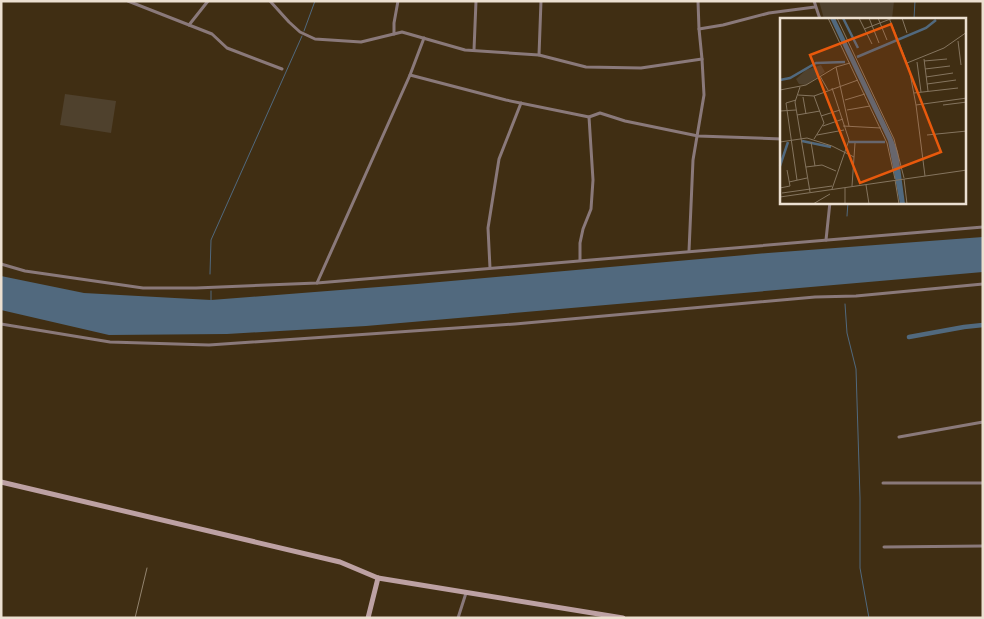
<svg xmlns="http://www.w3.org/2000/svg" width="984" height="619" viewBox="0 0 984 619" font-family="Rubik,sans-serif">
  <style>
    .green { fill: #4f412d }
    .water { fill: #51697e }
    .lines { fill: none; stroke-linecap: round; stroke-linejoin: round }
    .stream { stroke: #51697e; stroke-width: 1 }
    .canal { stroke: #51697e; stroke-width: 4.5 }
    .street { stroke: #8a797a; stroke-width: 3 }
    .secondary { stroke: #bda1a3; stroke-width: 5 }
    .rail { stroke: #93846f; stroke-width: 1 }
    .inset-river { fill: none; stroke: #51697e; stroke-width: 2.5 }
    .inset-road { fill: none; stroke: #85755f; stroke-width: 1 }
    .view { fill: #e8590c; fill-opacity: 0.15; stroke: #e8590c; stroke-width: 2.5 }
    .inset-edge { fill: none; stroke: #ece0d1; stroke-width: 2.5 }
  </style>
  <rect width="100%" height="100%" fill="#402e13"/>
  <!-- green -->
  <g class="green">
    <polygon points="819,1 894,1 892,19 824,19"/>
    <polygon points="65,94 116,101 111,133 60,125"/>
  </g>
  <!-- water -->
  <polygon class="water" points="983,237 983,272 366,326 227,334 109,335 1,310 1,276 84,293 211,300 417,284 768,253"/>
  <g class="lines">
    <!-- stream -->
    <g class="stream">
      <polyline points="914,19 915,1"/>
      <polyline points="304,31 315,1"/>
      <polyline points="847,216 848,202"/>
      <polyline points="210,274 211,240 302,36"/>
      <polyline points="211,300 211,291"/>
      <polyline points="845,304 847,333 856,369 860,498 860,568 869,618"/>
    </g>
    <!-- canal -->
    <polyline class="canal" points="909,337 964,327 983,325"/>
    <!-- street -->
    <g class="street">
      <polyline points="128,1 212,34 227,48 282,69"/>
      <polyline points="270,1 289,22 300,32 315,39 361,42 402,32 465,50 539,55 586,67 641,68 702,59"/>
      <polyline points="814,1 820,19"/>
      <polyline points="189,25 208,1"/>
      <polyline points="699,29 723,25 769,13 815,7"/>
      <polyline points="394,34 394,23 398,1"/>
      <polyline points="474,50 476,1"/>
      <polyline points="539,55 541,1"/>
      <polyline points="410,75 506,100 589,117 600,113 625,121 698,136 782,139"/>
      <polyline points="826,240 830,202"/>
      <polyline points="689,251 693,160 704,95 702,59 699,29 698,1"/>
      <polyline points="580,260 580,243 583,229 591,209 593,180 589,117"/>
      <polyline points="1,264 25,271 143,288 196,288 317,283 983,227"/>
      <polyline points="490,268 488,228 499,159 521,103"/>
      <polyline points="317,283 410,75 424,38"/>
      <polyline points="1,324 110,342 209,345 515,324 815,297 856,296 983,284"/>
      <polyline points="899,437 983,422"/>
      <polyline points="883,483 983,483"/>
      <polyline points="884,547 983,546"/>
      <polyline points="458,618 466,593"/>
    </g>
    <!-- secondary -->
    <g class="secondary">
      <polyline points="1,482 340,562 378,578 623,618"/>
      <polyline points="368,618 378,578"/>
    </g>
    <!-- rail -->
    <polyline class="rail" points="135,618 147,568"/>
  </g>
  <!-- overview -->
  <g transform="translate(780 18)">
    <rect width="186" height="186" fill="#402e13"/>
    <path d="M41 47 45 54 26 67 19 66 16 61 26 52Z" fill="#4f412d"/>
    <path d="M50 0H55L112 119 118 134 125 186H120L108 123Z" fill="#51697e"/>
    <path class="inset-river" d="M63 0 78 30M77 39 146 10 156 2M0 62 10 60 36 45 65 44M22 123 51 129M69 124H105M0 148 8 124"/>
    <path class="inset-road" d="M48 0 107 125 115 161M57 0 114 121 124 160M79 0 92 26M89 0 99 25M98 0 107 22M109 0 129 50 136 87M122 0 127 15M84 11 113 0M178 23 181 47M144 41 148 73M144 43 167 41M137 44 141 74M127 45 164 30 187 14M56 49 69 108M145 51 170 48M40 58 48 72M146 59 173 55M147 66 176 62M20 69 15 84 30 174M0 72 26 67 56 49 70 45M134 75 178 70M18 77 34 78 78 62M23 79 26 96M16 82 6 85 17 162M65 82 85 76M163 87 187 84M67 92 90 88M0 93 16 92M17 97 40 93M41 98 60 92M43 108 63 101M63 108 101 110M37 117 64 112M147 117 187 113M34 121 44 105 34 78M0 124 27 120 52 128 74 139M31 124 35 148M26 149 42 147 56 153M145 158 136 87 187 80M124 161 127 186M115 162 119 186M9 164 27 160M86 167 89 186M72 168 75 125M0 170 10 168 7 152M52 171 69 122 52 70M2 175 52 168M0 179 187 152M33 186 50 176M65 186V170"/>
    <path class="view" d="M111 6 161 134 80 165 30 37Z"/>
    <rect width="186" height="186" class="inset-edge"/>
  </g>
  <!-- border -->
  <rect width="984" height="619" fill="none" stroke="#ece0d1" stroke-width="5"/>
</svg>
